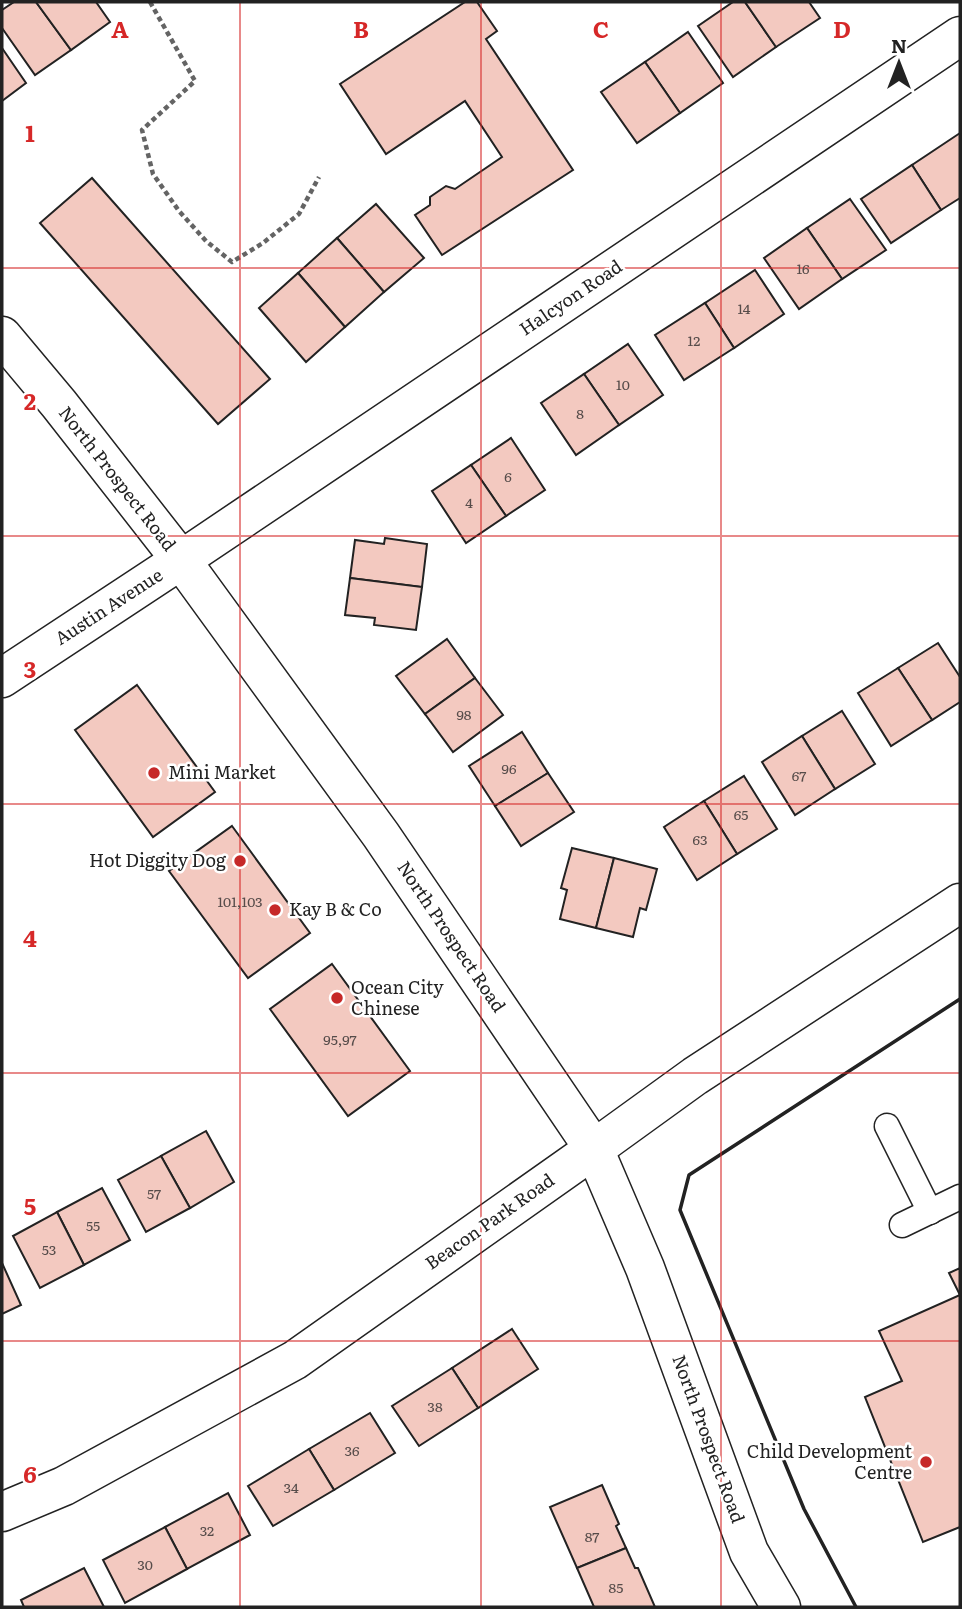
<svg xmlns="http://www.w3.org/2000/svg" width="962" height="1609" viewBox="0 0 962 1609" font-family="Literata,serif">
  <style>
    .building { fill: #f3c9c0; stroke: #222; stroke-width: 2 }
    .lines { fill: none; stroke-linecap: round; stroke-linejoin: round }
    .lane-casing { stroke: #222; stroke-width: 27 }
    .street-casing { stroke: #222; stroke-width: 41 }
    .secondary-casing { stroke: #222; stroke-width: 41 }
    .path { stroke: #646464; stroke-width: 4.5; stroke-dasharray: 5 3.5; stroke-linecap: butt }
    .lane { stroke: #fff; stroke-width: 24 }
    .street { stroke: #fff; stroke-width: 38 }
    .secondary { stroke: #fff; stroke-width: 38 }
    .wall { stroke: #222; stroke-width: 3.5 }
    .grid { fill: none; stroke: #d62828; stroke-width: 2; stroke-opacity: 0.55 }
    .poi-dot { fill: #c62828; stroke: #fff; stroke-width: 2.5 }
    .labels { text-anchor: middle; stroke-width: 5; stroke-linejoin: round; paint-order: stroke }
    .number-label { font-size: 14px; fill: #564c4a }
    .street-label { font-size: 18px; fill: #222; stroke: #fff }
    .poi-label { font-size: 18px; fill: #222; stroke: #fff; text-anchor: start }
    .grid-label { font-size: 23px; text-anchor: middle; font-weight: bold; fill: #d62828; stroke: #fff; stroke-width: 5; stroke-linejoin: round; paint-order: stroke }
  </style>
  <rect width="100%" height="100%" fill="#fff"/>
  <!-- building -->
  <g class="building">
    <polygon points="14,2 36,2 71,50 35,75 2,28 2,10"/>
    <polygon points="36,2 96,2 110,22 71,50"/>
    <polygon points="465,2 477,2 497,31 486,39 573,170 442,255 415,215 430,205 430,197 446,186 455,189 502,157 465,101 386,154 340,84"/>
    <polygon points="733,2 745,2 776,47 733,77 698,26"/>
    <polygon points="745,2 809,2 820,18 776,47"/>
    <polygon points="688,32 723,83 680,113 645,62"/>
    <polygon points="2,48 26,83 2,101"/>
    <polygon points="645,62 680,113 637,143 601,92"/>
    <polygon points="960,133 960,198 941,210 912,165"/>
    <polygon points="912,165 941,210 891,243 861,199"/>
    <polygon points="92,178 270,379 218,424 40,223"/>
    <polygon points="850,199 886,250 842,279 807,228"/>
    <polygon points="376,204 424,258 384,292 337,238"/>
    <polygon points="807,228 842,279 799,309 764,258"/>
    <polygon points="337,238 384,292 345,327 298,273"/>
    <polygon points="755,270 784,314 734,348 705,303"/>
    <polygon points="298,273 345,327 306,362 259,308"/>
    <polygon points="705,303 734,348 684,380 655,335"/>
    <polygon points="628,344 663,395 619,425 584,374"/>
    <polygon points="584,374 619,425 576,455 541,403"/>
    <polygon points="511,438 545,490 506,516 471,465"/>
    <polygon points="471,465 506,516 466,543 432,491"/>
    <polygon points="385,538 427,544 422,587 350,578 355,540 384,544"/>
    <polygon points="350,578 422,587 416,630 374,625 375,618 345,615"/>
    <polygon points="447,639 475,678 425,714 396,676"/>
    <polygon points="938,643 960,677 960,702 932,720 898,668"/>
    <polygon points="898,668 932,720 891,746 858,693"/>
    <polygon points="475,678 503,715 453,752 425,714"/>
    <polygon points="137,685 215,792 153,837 75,730"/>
    <polygon points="842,711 875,764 835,789 802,736"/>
    <polygon points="522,732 548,773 495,806 469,766"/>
    <polygon points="802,736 835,789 795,815 762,762"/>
    <polygon points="548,773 574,812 521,846 495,806"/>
    <polygon points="744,776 777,829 737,854 704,801"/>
    <polygon points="704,801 737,854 697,880 664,827"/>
    <polygon points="232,826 310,933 248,978 169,871"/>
    <polygon points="572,848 614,858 596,928 560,919 567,890 561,888"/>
    <polygon points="614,858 657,869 646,910 640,908 633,937 596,928"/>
    <polygon points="332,964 410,1071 348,1116 270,1009"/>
    <polygon points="206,1131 234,1182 190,1208 161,1156"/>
    <polygon points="161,1156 190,1208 146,1232 118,1180"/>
    <polygon points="102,1188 130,1240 84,1265 57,1212"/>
    <polygon points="57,1212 84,1265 40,1288 13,1236"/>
    <polygon points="2,1263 21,1305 2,1314"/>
    <polygon points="960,1268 960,1527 923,1542 865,1397 902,1381 879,1331 960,1295 949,1273"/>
    <polygon points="512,1329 538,1369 478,1408 452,1368"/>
    <polygon points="452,1368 478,1408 419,1446 392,1406"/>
    <polygon points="370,1413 395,1453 334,1490 309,1449"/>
    <polygon points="309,1449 334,1490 273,1526 248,1486"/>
    <polygon points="602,1485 619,1524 616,1526 626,1548 577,1568 550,1507"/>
    <polygon points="228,1493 250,1535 187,1569 165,1527"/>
    <polygon points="165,1527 187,1569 125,1603 103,1560"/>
    <polygon points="626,1548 635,1568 638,1568 655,1607 594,1607 577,1568"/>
    <polygon points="84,1568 104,1607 24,1607 21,1600"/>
  </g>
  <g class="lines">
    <defs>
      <g id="lane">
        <polyline points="887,1126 930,1212"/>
        <polyline points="902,1225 960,1197"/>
      </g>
      <g id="street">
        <polyline points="2,678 181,560 960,36"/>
        <polyline points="594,1149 695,1076 960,903"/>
      </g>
      <g id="secondary">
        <polyline points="2,336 59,404 181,560 381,835 594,1149 645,1268 749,1552 781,1607"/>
        <polyline points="2,1512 64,1486 295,1360 594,1149"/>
      </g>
    </defs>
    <!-- lane casing -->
    <use href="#lane" class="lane-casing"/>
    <!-- street casing -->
    <use href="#street" class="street-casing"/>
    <!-- secondary casing -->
    <use href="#secondary" class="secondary-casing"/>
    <!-- path -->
    <polyline class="path" points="150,2 195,81 142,130 153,174 179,211 206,241 232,262 263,243 299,214 319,177"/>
    <!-- lane -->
    <use href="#lane" class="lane"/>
    <!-- street -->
    <use href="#street" class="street"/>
    <!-- secondary -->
    <use href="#secondary" class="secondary"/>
    <!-- wall -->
    <polyline class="wall" points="856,1607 804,1509 680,1210 689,1175 960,999"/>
  </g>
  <!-- grid -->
  <path class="grid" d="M240 2V1607M481 2V1607M721 2V1607M2 268H960M2 536H960M2 804H960M2 1073H960M2 1341H960"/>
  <!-- markers -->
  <g class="poi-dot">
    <circle cx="154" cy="773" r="7"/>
    <circle cx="240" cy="861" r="7"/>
    <circle cx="275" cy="910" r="7"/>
    <circle cx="337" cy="998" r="7"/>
    <circle cx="926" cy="1462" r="7"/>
  </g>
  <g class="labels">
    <!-- number labels -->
    <g class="number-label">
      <text x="803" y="274">16</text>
      <text x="744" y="314">14</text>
      <text x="694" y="346">12</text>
      <text x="623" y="390">10</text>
      <text x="580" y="419">8</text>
      <text x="508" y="482">6</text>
      <text x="469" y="508">4</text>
      <text x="464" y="720">98</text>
      <text x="509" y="774">96</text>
      <text x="799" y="781">67</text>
      <text x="741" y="820">65</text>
      <text x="700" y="845">63</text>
      <text x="240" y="907">101,103</text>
      <text x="340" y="1045">95,97</text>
      <text x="154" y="1199">57</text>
      <text x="93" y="1231">55</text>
      <text x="49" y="1255">53</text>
      <text x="435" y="1412">38</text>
      <text x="352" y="1456">36</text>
      <text x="291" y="1493">34</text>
      <text x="207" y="1536">32</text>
      <text x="592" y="1542">87</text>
      <text x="145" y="1570">30</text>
      <text x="616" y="1593">85</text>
    </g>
    <!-- street labels -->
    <g class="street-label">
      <text transform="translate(571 298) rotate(-34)" y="6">Halcyon Road</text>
      <text transform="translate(117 479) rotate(52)" y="6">North Prospect Road</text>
      <text transform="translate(109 607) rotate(-33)" y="6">Austin Avenue</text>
      <text transform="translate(451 937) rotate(56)" y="6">North Prospect Road</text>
      <text transform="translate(490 1222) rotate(-35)" y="6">Beacon Park Road</text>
      <text transform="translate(708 1439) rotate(70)" y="6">North Prospect Road</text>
    </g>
    <!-- poi labels -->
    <g class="poi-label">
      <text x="168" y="779">Mini Market</text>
      <text x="226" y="867" text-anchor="end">Hot Diggity Dog</text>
      <text x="289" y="916">Kay B &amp; Co</text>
      <text x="351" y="994">Ocean City<tspan x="351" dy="21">Chinese</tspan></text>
      <text x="912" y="1458" text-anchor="end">Child Development<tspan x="912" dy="21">Centre</tspan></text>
    </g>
  </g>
  <g class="grid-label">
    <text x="120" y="38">A</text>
    <text x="361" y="38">B</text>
    <text x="601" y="38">C</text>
    <text x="842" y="38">D</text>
    <text x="30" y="142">1</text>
    <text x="30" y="410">2</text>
    <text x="30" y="678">3</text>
    <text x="30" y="947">4</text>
    <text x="30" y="1215">5</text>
    <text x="30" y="1483">6</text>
  </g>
  <!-- border -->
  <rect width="962" height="1609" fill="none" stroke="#222222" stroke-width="7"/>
  <!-- north arrow -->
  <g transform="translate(899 63)" stroke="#ffffff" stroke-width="5" paint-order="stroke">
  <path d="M0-5L12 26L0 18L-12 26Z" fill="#222222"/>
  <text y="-10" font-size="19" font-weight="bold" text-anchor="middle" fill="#222222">N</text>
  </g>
</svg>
